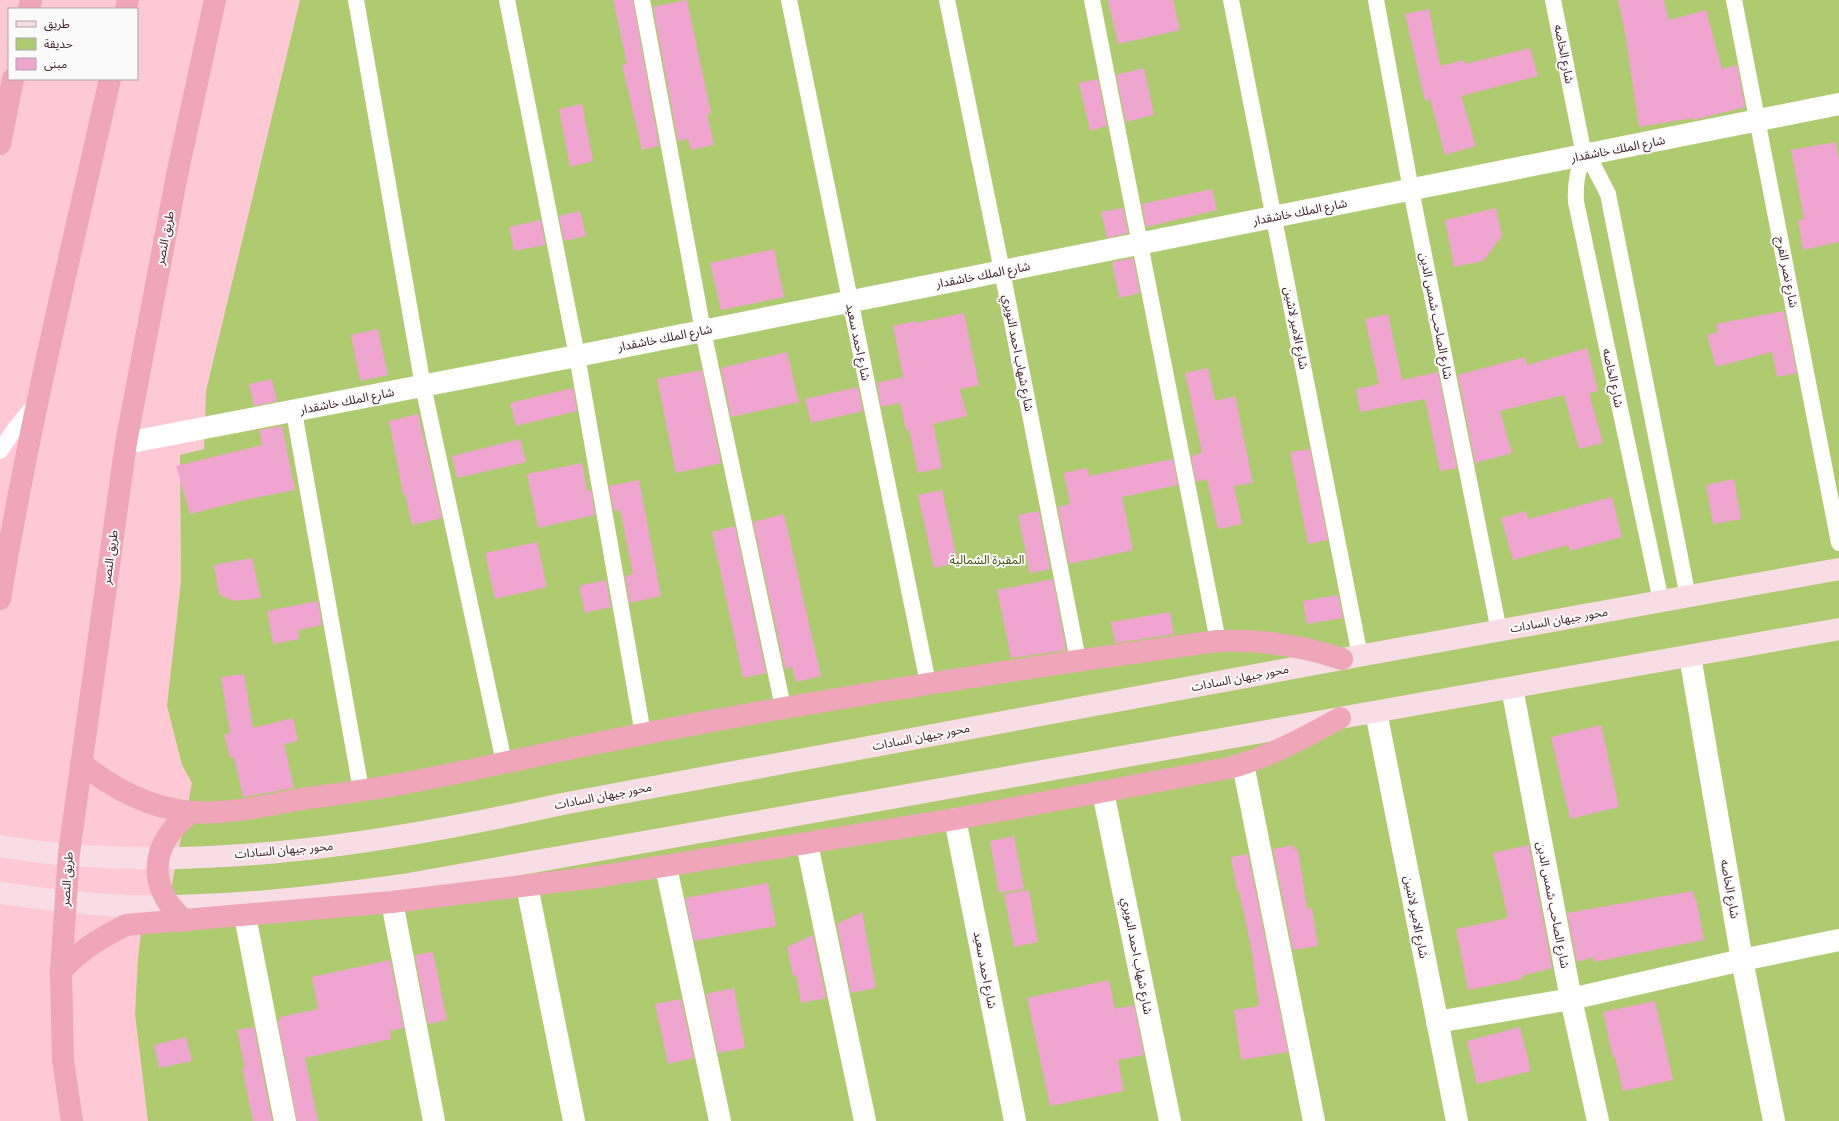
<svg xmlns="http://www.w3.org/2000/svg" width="1839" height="1121" viewBox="0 0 1839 1121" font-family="Cabin,'Noto Sans Arabic',sans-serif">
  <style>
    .green { fill: #afcb70 }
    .building { fill: #f0a5d1 }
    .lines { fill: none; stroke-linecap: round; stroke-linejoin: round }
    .service { stroke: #fff; stroke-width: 16 }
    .minor { stroke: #fff; stroke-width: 22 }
    .secondary { stroke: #f8dde4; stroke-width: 22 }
    .trunk { stroke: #eea6b8; stroke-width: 22 }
    .labels { text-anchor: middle; stroke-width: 4; stroke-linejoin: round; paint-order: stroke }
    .street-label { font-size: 12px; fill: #412029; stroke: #fafafa }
    .park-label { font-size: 12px; fill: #3c4e00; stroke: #fafafa }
  </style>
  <rect width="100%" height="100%" fill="#fec9d5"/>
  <!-- green -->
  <polygon class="green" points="300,0 1839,0 1839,1121 148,1121 135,1014 138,958 141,933 165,919 192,783 182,765 167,706 181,581 180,455 204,449 206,391"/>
  <!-- building -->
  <g class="building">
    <polygon points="613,0 633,0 659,146 642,150 622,65 627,64"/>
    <polygon points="687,0 711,113 707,114 714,145 691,150 688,139 678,141 653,7"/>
    <polygon points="1108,0 1173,0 1180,30 1118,44"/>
    <polygon points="1618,0 1664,0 1669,20 1706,10 1722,69 1737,65 1745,107 1694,120 1694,118 1639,127 1625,33"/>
    <polygon points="1429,9 1440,66 1464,60 1465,64 1530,48 1538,76 1461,96 1476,146 1445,155 1430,99 1425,101 1405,14"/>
    <polygon points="1144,68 1154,115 1126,122 1116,75"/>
    <polygon points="1098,79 1107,126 1090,131 1079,83"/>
    <polygon points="582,104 593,161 570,167 559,109"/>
    <polygon points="1836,142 1839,161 1839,242 1803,250 1798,220 1804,219 1791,150"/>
    <polygon points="1212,189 1217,210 1146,227 1142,204"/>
    <polygon points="1123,208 1128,233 1107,238 1101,212"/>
    <polygon points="1496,208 1502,236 1483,261 1454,267 1445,220"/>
    <polygon points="580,211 586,236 564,241 559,216"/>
    <polygon points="541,220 545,245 514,251 509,227"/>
    <polygon points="774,249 784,297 721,310 710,263"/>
    <polygon points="1133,258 1140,293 1119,298 1112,262"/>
    <polygon points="1784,311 1797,373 1777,377 1772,352 1716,367 1707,335 1718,332 1716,324"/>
    <polygon points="964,313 979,385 960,389 967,416 933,424 942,468 918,473 909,429 906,430 900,403 881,407 877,383 903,377 893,326 916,321 916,323"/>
    <polygon points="1388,314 1402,380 1438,372 1457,468 1440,471 1425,399 1360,412 1356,389 1379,384 1365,319"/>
    <polygon points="378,329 388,375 360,381 351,335"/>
    <polygon points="1587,348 1598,391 1589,393 1603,443 1579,449 1564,395 1500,411 1512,453 1475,463 1458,375 1525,357 1527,365"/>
    <polygon points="787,352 799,402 731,417 721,368"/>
    <polygon points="1208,368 1215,401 1235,396 1253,483 1234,486 1242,524 1218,529 1207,479 1196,482 1191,456 1202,453 1185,373"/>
    <polygon points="702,370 721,463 676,473 657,379"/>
    <polygon points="272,379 277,401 254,406 249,384"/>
    <polygon points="858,387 863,411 811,423 805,399"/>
    <polygon points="573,388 577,411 516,426 510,403"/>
    <polygon points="418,414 442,518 412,525 405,494 403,494 389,421"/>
    <polygon points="282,426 295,490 249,499 190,514 176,466 262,445 259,430"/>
    <polygon points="520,439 526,462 457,478 452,456"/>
    <polygon points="1310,449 1328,540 1308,544 1290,452"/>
    <polygon points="1173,459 1178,485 1122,497 1133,550 1069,564 1058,507 1070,504 1064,473 1087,468 1089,476"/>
    <polygon points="582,463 587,491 591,490 595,515 538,528 527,474"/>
    <polygon points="1734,479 1741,519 1713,524 1706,485"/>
    <polygon points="639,480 661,596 630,603 625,576 633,574 620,510 614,511 609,486"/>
    <polygon points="942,490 958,563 934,568 918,495"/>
    <polygon points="1612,497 1622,537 1570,551 1568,545 1513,560 1501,518 1526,511 1528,519"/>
    <polygon points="1039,511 1050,569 1030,573 1018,515"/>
    <polygon points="784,514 821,676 796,682 792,667 785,669 753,522"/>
    <polygon points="735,526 766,673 743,678 712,532"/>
    <polygon points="537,542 547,587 495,599 485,553"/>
    <polygon points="252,558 261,598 235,601 219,595 214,565"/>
    <polygon points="1053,579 1066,650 1011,658 997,590"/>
    <polygon points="606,580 611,607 585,613 579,586"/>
    <polygon points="1338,595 1343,618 1307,624 1303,601"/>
    <polygon points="318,601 322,625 298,630 299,639 273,644 267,611"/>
    <polygon points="1170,612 1174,634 1115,643 1111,622"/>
    <polygon points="244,674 253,728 293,718 298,741 284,744 294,788 243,797 234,757 230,758 224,735 230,733 221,677"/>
    <polygon points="1601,725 1619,807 1570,819 1551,737"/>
    <polygon points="1014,836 1024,889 999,893 990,841"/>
    <polygon points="1294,845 1295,850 1298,849 1307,909 1312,908 1318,946 1293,950 1273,849"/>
    <polygon points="1529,845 1552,968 1522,976 1523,979 1468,990 1456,929 1508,918 1493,853"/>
    <polygon points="1248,854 1288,1052 1241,1060 1234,1010 1259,1006 1251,947 1239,891 1237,891 1231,857"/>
    <polygon points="768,883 776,926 694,941 685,898"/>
    <polygon points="1029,890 1038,942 1014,947 1004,894"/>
    <polygon points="1693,891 1694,898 1696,898 1704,940 1594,962 1593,957 1577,962 1567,913"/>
    <polygon points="862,912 876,988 851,993 837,924"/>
    <polygon points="813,935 826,998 801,1003 796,975 793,976 787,947"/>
    <polygon points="433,952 447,1020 428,1024 415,955"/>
    <polygon points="390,960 404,1028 390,1031 391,1039 305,1058 318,1121 297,1121 278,1022 280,1021 280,1017 318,1009 312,977"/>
    <polygon points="1109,980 1115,1009 1134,1005 1144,1055 1118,1060 1124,1091 1050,1106 1027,998"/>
    <polygon points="734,988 745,1048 718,1053 706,994"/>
    <polygon points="681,999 694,1058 668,1064 655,1004"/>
    <polygon points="1655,1001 1673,1080 1623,1091 1615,1057 1613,1058 1603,1012"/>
    <polygon points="254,1027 272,1121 253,1121 242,1068 245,1068 237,1030"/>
    <polygon points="1520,1027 1531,1071 1477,1084 1467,1041"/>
    <polygon points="186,1037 192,1061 159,1068 154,1045"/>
  </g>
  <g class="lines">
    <!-- service -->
    <g class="service">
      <polyline points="356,0 423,386 504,762"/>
      <polyline points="507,0 577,356 643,734"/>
      <polyline points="642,0 703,331 783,707"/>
      <polyline points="789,0 928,683"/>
      <polyline points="947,0 1002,271 1078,660"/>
      <polyline points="1092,0 1218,641"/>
      <polyline points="1231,0 1360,656"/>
      <polyline points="1376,0 1411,190 1499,631"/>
      <polyline points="1553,0 1584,155 1594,167 1608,194 1688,597"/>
      <polyline points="1734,0 1839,543"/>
      <path d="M1584 155C1577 171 1575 184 1576 202L1661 601"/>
      <polyline points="294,412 361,790"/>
      <polyline points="0,451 14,430 36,403"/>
    </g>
    <!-- minor -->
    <g class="minor">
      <polyline points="126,443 577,356 1839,104"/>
      <polyline points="1690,656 1742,960 1774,1121"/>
      <polyline points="1512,688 1571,999 1598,1121"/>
      <polyline points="1376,712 1457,1121"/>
      <polyline points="1243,764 1314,1121"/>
      <polyline points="1103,792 1170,1121"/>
      <polyline points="955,819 1015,1121"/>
      <polyline points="807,844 865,1121"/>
      <polyline points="666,867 720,1121"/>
      <polyline points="527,886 574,1121"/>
      <polyline points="392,902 434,1121"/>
      <polyline points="245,916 285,1121"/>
      <polyline points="1437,1022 1571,999 1742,960 1839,940"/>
    </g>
    <!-- secondary -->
    <g class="secondary">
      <path d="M0 846C183 877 383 844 562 804L1342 659 1839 569"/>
      <path d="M0 893C42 899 84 904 126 906 219 908 312 898 403 885L1839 629"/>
    </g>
    <!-- trunk -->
    <g class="trunk">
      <polyline points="29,9 31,0"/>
      <polyline points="126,9 128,0"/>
      <polyline points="0,144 13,79"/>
      <path d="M0 599C29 424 71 252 110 79"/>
      <path d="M81 763C114 789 149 808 191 812 227 815 267 805 302 799 336 794 371 790 406 783 465 772 524 758 583 746 794 703 1005 670 1218 641 1262 639 1300 645 1342 659"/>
      <path d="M185 921C145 887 150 842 192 812"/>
      <path d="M61 971C83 948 99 939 126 925L392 902 596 877 955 819 1229 768C1269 757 1304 738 1340 718"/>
      <polyline points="72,1121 63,1060 61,971 69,853 126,443 177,175 215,0"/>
    </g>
  </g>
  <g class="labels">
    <!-- street labels -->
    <g class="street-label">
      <text transform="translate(1564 54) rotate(79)" y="4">شارع الخاصه</text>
      <text transform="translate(1618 149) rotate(-11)" y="4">شارع الملك خاشقدار</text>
      <text transform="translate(1300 212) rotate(-11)" y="4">شارع الملك خاشقدار</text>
      <text transform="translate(165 238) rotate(-79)" y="4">طريق النصر</text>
      <text transform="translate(1787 272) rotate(79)" y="4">شارع نصر الفرج</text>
      <text transform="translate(983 275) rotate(-11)" y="4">شارع الملك خاشقدار</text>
      <text transform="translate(1436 316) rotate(79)" y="4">شارع الصاحب شمس الدين</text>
      <text transform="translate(1296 328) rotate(79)" y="4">شارع الامير لاشين</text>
      <text transform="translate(665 338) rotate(-11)" y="4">شارع الملك خاشقدار</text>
      <text transform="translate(858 342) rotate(78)" y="4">شارع احمد سعيد</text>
      <text transform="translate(1018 353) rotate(79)" y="4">شارع شهاب احمد النويري</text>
      <text transform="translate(1613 378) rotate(78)" y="4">شارع الخاصه</text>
      <text transform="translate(347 401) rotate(-11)" y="4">شارع الملك خاشقدار</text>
      <text transform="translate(110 557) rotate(-82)" y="4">طريق النصر</text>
      <text transform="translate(1559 620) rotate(-10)" y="4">محور جيهان السادات</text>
      <text transform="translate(1240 678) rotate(-11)" y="4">محور جيهان السادات</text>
      <text transform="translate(921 737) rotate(-11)" y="4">محور جيهان السادات</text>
      <text transform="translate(603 796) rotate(-11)" y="4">محور جيهان السادات</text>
      <text transform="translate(284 850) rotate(-5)" y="4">محور جيهان السادات</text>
      <text transform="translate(67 879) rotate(-86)" y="4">طريق النصر</text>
      <text transform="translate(1730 889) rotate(80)" y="4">شارع الخاصه</text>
      <text transform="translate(1553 905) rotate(79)" y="4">شارع الصاحب شمس الدين</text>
      <text transform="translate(1416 917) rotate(79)" y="4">شارع الامير لاشين</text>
      <text transform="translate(1137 956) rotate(79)" y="4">شارع شهاب احمد النويري</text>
      <text transform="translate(985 970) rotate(79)" y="4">شارع احمد سعيد</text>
    </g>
    <!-- park labels -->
    <g class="park-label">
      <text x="987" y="564">المقبرة الشمالية</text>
    </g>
  </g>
  <!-- legend -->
  <rect x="8" y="8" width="130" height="72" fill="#fafafa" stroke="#b0a3a6"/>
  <rect x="16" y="21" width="20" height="6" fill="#f8dde4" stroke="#b0a3a6"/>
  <text x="44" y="28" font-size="12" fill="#412029">طريق</text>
  <rect x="16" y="38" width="20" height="12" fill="#afcb70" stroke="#b0a3a6"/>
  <text x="44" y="48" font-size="12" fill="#412029">حديقة</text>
  <rect x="16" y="58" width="20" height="12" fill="#f0a5d1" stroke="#b0a3a6"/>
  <text x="44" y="68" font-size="12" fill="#412029">مبنى</text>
</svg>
